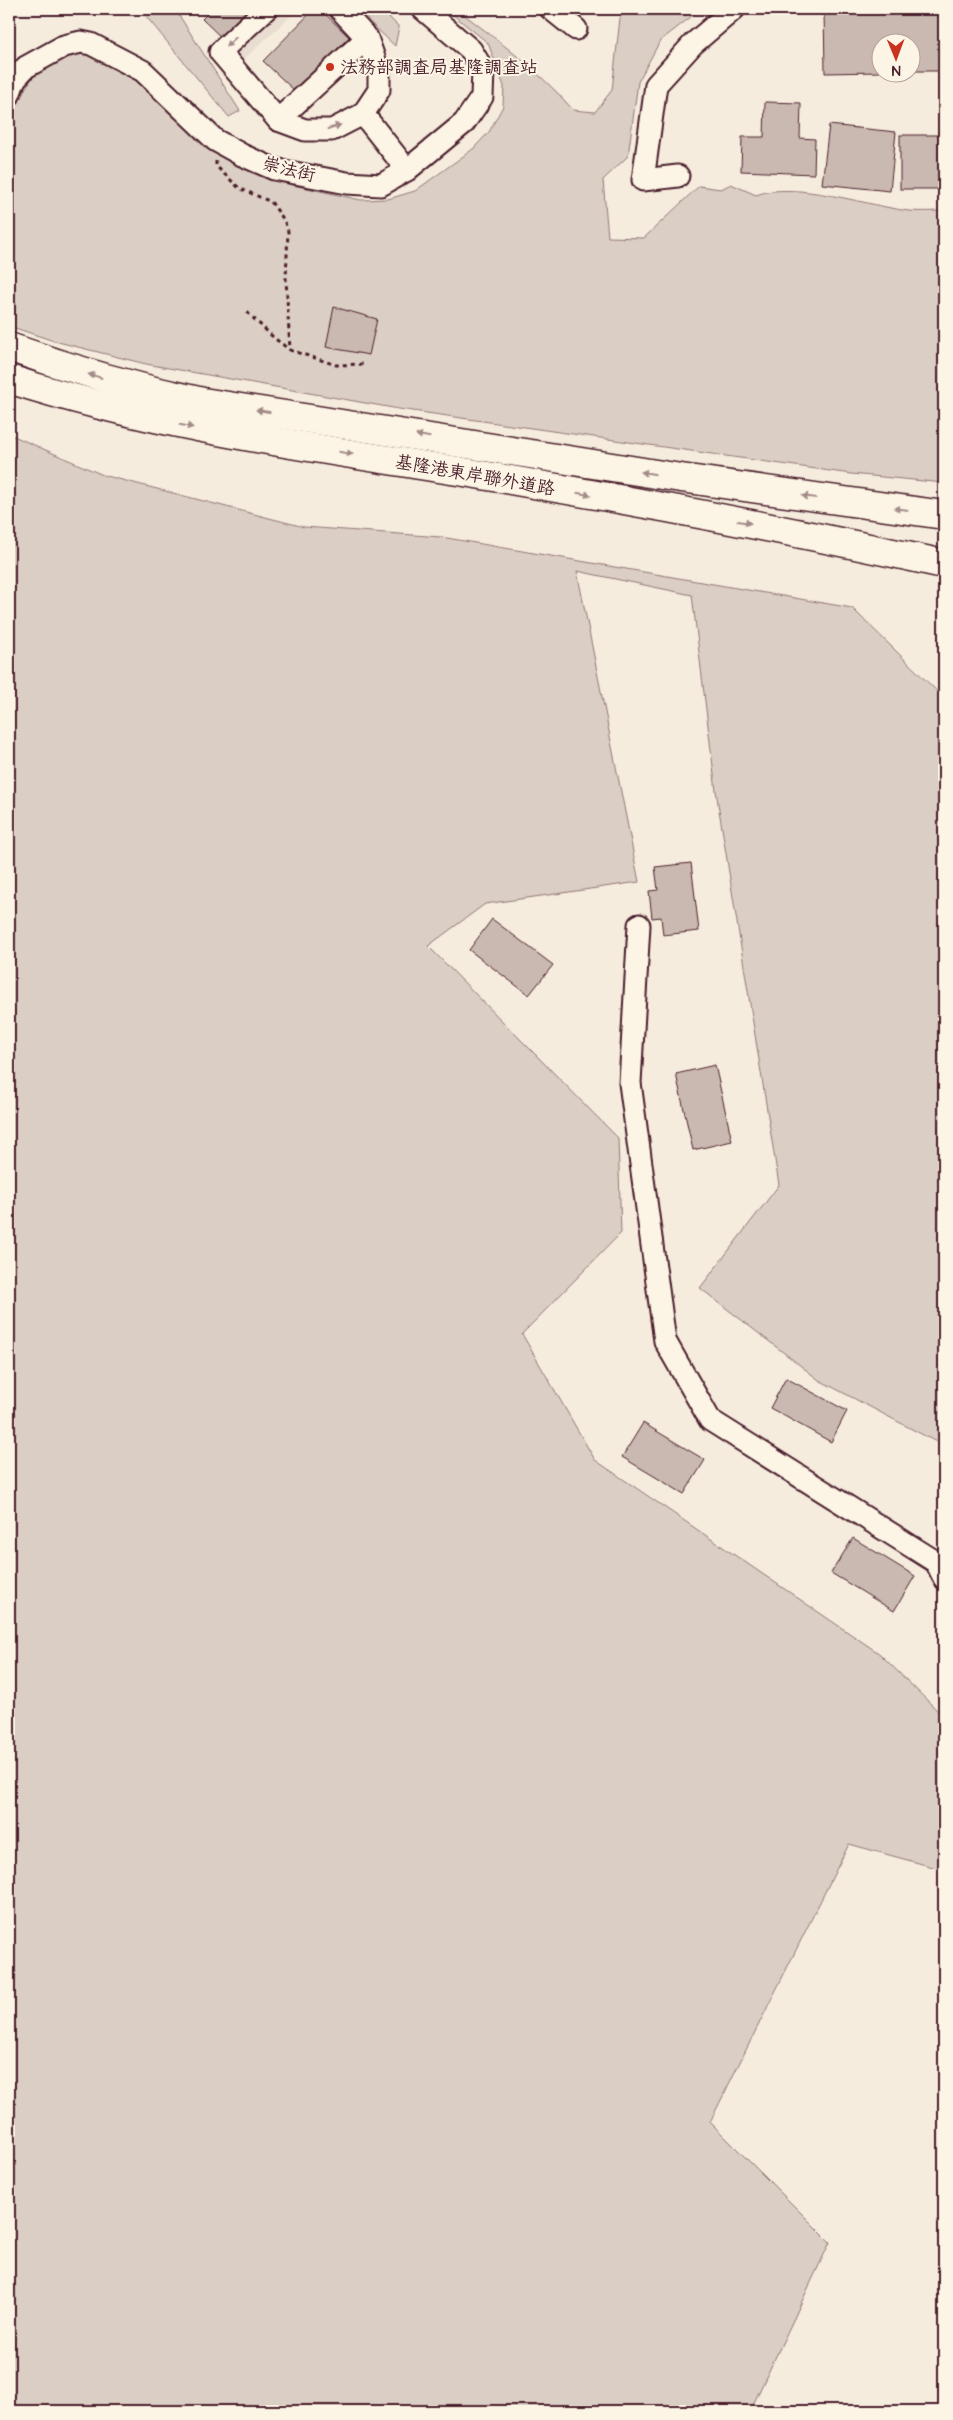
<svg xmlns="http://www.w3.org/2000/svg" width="953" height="2420" viewBox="0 0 953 2420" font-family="'Architects Daughter','LXGW WenKai TC',sans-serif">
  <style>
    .built { fill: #e8ddd0 }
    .green { fill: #dbcec4; stroke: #927678 }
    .building { fill: #cab9b1; stroke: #4a1f2b }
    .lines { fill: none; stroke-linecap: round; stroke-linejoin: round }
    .minor-casing { stroke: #4a1f2b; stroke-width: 25 }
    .highway-casing { stroke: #4a1f2b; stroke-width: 31 }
    .path { stroke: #4a1f2b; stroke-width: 3; stroke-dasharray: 4 4; stroke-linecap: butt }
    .minor { stroke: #fcf5e5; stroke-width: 21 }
    .highway { stroke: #fcf5e5; stroke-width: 28 }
    .oneway { fill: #a38a88 }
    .poi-dot { fill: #c8321e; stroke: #fcf5e5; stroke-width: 2 }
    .labels { text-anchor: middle; stroke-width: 4; stroke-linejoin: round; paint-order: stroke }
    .poi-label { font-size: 18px; fill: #4a1f2b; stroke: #fcf5e5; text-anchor: start }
    .street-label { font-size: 18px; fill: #4a1f2b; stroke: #fcf5e5 }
  </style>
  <rect width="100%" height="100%" fill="#f5ecde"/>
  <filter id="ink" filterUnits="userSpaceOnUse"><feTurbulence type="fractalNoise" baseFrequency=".02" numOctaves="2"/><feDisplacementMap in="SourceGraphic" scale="10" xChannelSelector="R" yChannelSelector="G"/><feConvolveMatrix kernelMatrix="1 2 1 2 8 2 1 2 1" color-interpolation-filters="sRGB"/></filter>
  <g filter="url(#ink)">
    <!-- built -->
    <polygon class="built" points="274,9 298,9 242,61 231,49"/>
    <!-- green -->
    <g class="green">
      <polygon points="140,9 175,9 240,111 229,117"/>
      <polygon points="356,9 381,9 399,27 395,46"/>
      <path d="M446 9H457C497 40 540 71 573 110L595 112 612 90 620 18 626 9H701L660 41 638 82 628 156 603 180 608 237 644 238 699 186 721 189 731 184 756 195C794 180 868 206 909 211 921 212 933 211 944 211V483L851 474 399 409 146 364 54 341 9 326V121L17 101 33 77 66 53 90 55 134 78 199 139 227 160 288 184 361 200 388 199 415 191 473 149 489 132 503 106 504 86 488 43Z"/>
      <polygon points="9,434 103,475 304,527 441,537 852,608 944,698 944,1446 819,1380 700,1288 779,1185 716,791 692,595 577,571 639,882 485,904 428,946 618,1138 621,1233 522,1334 595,1460 880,1654 944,1717 944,1870 849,1844 710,2122 830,2242 750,2411 9,2411"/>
    </g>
    <!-- building -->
    <g class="building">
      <polygon points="212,9 257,9 225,41 202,19"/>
      <polygon points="314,9 320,9 349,37 296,92 263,61"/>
      <polygon points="824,9 944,9 944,71 910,71 910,42 880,42 880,72 825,73"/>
      <polygon points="765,102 801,103 800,138 815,139 814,174 741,171 742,137 764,137"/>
      <polygon points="829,125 896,132 890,191 822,184"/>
      <rect x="900" y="135" width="44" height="54"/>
      <polygon points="334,307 377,319 369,355 326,347"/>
      <polygon points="691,863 699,931 663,935 661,917 652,918 649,891 658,890 655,867"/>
      <polygon points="492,919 553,965 529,995 469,950"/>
      <polygon points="715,1065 732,1141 693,1150 676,1074"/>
      <polygon points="786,1378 847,1411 831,1442 770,1408"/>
      <polygon points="643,1423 705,1460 684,1494 622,1457"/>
      <polygon points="853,1538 915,1576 894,1611 831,1573"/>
    </g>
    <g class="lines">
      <defs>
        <g id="minor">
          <polyline points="266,9 220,52 278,120 305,130 332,130 363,114 379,90 379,72 367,38 340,9"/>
          <polyline points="551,9 576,29"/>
          <polyline points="9,95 15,79 26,67 64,46 81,42 91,44 143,71 215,140 242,155 274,169 347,183 381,185 407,170 464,123 482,97 483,70 471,50 423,9"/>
          <polyline points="363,114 407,170"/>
          <polyline points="278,120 367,38"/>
          <polyline points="678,176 643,180 656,85 693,44 734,9"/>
          <polyline points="639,925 630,1083 665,1341 710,1420 936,1562 944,1578"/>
        </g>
        <g id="highway">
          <path d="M9 347C73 370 136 388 203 402L681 478 944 515"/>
          <path d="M9 379C157 427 311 447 464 472 625 499 785 529 944 564"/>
        </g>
      </defs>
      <!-- minor casing -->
      <use href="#minor" class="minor-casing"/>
      <!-- highway casing -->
      <use href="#highway" class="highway-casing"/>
      <!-- path -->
      <g class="path">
        <polyline points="216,161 216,166 239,188 271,202 284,220 288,231 286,279 290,350 336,365 365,364"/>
        <polyline points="247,312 274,338 290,350"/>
      </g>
      <!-- minor -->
      <use href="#minor" class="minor"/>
      <!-- highway -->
      <use href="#highway" class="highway"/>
    </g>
    <!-- one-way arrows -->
    <defs><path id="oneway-solid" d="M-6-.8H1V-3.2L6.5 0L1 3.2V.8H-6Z" transform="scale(1.25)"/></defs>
    <g class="oneway">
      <use href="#oneway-solid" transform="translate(231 42) rotate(137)"/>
      <use href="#oneway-solid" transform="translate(334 127) rotate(-17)"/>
      <use href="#oneway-solid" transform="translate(95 376) rotate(-164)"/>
      <use href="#oneway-solid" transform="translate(263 411) rotate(-171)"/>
      <use href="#oneway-solid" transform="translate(186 426) rotate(12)"/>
      <use href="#oneway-solid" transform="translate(423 436) rotate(-171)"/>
      <use href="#oneway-solid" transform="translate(346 453) rotate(9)"/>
      <use href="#oneway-solid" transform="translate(648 473) rotate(-171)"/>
      <use href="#oneway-solid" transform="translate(584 494) rotate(10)"/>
      <use href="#oneway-solid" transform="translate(809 497) rotate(-172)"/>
      <use href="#oneway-solid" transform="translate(901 509) rotate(-173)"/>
      <use href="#oneway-solid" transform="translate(744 522) rotate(10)"/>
    </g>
  </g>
  <!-- markers -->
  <circle class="poi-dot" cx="330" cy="67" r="5"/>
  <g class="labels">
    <!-- poi labels -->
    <g class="poi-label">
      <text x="340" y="73">法務部調查局基隆調查站</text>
    </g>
    <!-- street labels -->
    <g class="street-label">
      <text transform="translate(289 169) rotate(14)" y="6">崇法街</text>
      <text transform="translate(475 475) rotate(10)" y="6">基隆港東岸聯外道路</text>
    </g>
  </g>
  <!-- margin -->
  <rect width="953" height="2420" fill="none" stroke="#fcf5e5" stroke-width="30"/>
  <rect x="15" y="15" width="923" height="2390" fill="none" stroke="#4a1f2b" stroke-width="2" filter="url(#ink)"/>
  <!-- north arrow -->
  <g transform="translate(896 58) rotate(179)"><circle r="24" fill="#fcf5e5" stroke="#b59f9b"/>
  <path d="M0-4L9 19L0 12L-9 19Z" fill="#c8321e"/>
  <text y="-8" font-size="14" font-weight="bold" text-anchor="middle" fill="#4a1f2b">N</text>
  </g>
</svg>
